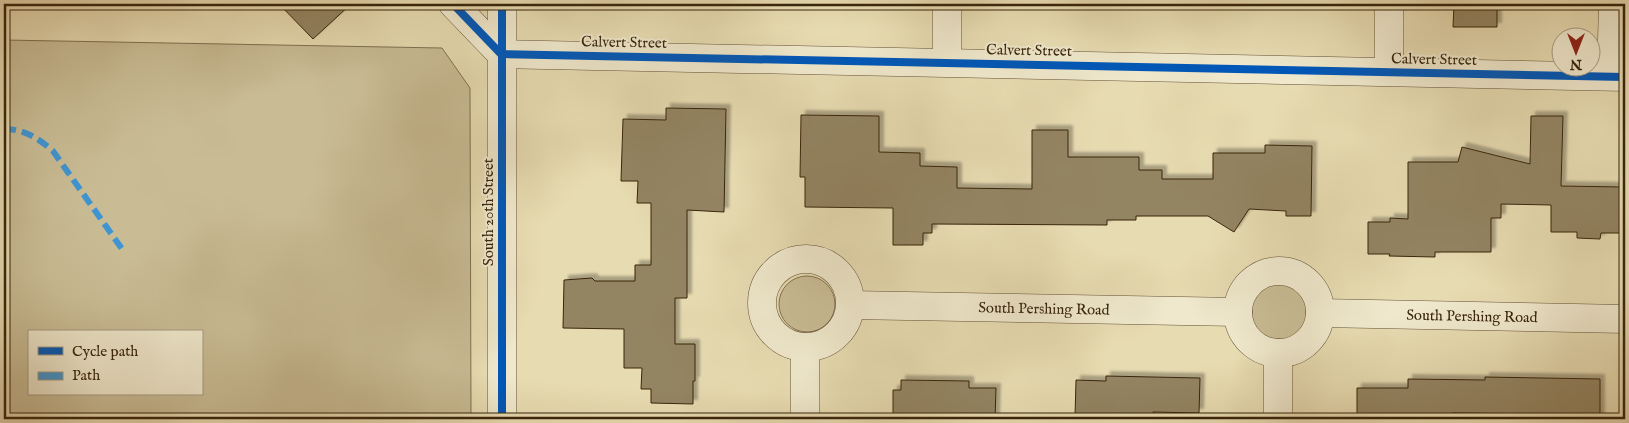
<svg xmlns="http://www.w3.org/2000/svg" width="1629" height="423" viewBox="0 0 1629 423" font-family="'IM FELL English',serif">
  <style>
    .green { fill: #c9bc95; stroke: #817051; fill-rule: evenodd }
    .building { fill: #938462; stroke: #39250d; filter: url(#shadow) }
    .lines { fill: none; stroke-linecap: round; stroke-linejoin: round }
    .minor-casing { stroke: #645236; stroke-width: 29 }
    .minor { stroke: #efe8cc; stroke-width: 28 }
    .quiet { stroke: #3e95d2; stroke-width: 6; stroke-dasharray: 12 6; stroke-linecap: butt }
    .cycleway-casing { stroke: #efe8cc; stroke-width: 11 }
    .cycleway { stroke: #0057b8; stroke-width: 8 }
    .labels { text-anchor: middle; stroke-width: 4; stroke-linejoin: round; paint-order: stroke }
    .street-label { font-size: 15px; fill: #39250d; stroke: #efe8cc }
  </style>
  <defs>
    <filter id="shadow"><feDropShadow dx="4.5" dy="-4.5" stdDeviation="1" flood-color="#0004"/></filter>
  </defs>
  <rect width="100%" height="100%" fill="#e7dbb1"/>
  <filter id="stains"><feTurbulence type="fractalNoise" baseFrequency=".004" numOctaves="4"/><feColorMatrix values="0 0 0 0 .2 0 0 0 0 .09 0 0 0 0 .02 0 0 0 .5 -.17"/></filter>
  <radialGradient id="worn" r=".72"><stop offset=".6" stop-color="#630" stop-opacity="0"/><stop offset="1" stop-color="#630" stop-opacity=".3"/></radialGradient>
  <!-- green -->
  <g class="green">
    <path d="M4 40 442 48 470 88 471 419H4ZM29 332H201V394H29Z"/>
    <circle cx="807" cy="304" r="28"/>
    <circle cx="1280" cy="313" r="29"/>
  </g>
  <!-- building -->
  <g class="building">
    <polygon points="279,4 351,4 313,39"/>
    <polygon points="1454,4 1497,4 1497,27 1453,27"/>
    <polygon points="666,108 726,109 724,212 687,210 687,298 675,298 675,344 695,344 695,381 693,381 693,404 651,403 651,389 641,389 642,368 624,368 624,329 563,328 564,280 592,278 595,281 635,281 635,265 651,265 651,203 637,203 638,181 621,181 623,119 666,120"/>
    <polygon points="801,115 879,116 879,152 920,153 920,166 957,167 957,188 1032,189 1032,130 1068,130 1068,157 1139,157 1139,170 1162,170 1162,179 1213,179 1213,153 1265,153 1265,145 1312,146 1311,216 1286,216 1286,211 1249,209 1234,232 1208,216 1136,216 1136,220 1107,220 1107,225 932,224 932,233 923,233 923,245 893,245 893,208 805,207 805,177 800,177"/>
    <polygon points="1531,116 1563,116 1561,186 1623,187 1623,201 1625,201 1625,233 1601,233 1600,239 1577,238 1577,232 1551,232 1551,205 1501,204 1501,218 1491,218 1491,252 1435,252 1435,257 1389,256 1390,254 1368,254 1368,222 1390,222 1390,218 1408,219 1408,162 1458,162 1462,147 1530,164"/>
    <polygon points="1106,376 1200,378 1199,413 1153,412 1152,419 1075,417 1076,380 1106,381"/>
    <polygon points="1485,377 1600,379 1600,419 1535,419 1535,414 1452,413 1452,418 1357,419 1357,388 1408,388 1408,379 1485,380"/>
    <polygon points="901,380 969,381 969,388 996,388 995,419 893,419 893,390 901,390"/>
  </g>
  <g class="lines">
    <defs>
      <g id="minor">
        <polyline points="453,4 501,54 1625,77"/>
        <polyline points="947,4 947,62"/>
        <polyline points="1389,71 1389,4"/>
        <polyline points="1611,76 1613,4"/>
        <circle cx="806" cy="303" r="44"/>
        <circle cx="1279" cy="312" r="41"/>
        <path id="s1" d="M850 305 1238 312"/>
        <path id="s2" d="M1320 313 1625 319"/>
        <polyline points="805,347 805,419"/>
        <polyline points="502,419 502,4"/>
        <polyline points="1278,419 1278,353"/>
      </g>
    </defs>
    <!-- minor casing -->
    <use href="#minor" class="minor-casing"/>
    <!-- minor -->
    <use href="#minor" class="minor"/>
    <!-- quiet -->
    <path class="quiet" d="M4 129C24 129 38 138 53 151L122 249"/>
    <defs>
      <g id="cycleway">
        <polyline points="453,4 501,54 1625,77"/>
        <polyline points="502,419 502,4"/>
      </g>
    </defs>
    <!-- cycleway casing -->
    <use href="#cycleway" class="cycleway-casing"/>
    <!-- cycleway -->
    <use href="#cycleway" class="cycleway"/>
  </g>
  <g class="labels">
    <!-- street labels -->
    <g class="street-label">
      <text transform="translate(624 42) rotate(1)" y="5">Calvert Street</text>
      <text transform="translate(1029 50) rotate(1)" y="5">Calvert Street</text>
      <text transform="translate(1434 59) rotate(1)" y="5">Calvert Street</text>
      <text transform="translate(488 212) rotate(-90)" y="5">South 20th Street</text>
      <text dy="5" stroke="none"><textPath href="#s1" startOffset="194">South Pershing Road</textPath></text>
      <text dy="5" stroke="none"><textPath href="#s2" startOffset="152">South Pershing Road</textPath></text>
    </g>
  </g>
  <!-- margin -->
  <rect width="1629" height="423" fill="none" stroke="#e7dbb1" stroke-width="20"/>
  <rect x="5" y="5" width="1619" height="413" fill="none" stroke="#39250d" stroke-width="2.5"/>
  <rect x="10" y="10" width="1609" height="403" fill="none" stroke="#39250d"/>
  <!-- legend -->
  <rect x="28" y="330" width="175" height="65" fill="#efe8cc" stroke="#a69a80"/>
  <rect x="38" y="347" width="25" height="8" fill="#0057b8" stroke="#a69a80"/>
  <text x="72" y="356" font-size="15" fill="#39250d">Cycle path</text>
  <rect x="38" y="372" width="25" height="8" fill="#3e95d2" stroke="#a69a80"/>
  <text x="72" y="380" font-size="15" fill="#39250d">Path</text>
  <!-- north arrow -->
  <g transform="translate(1576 52) rotate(180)"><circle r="24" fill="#efe8cc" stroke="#a69a80"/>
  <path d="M0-4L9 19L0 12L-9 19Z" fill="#8f2418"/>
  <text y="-8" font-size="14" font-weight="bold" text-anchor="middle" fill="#39250d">N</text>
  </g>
  <rect width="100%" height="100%" filter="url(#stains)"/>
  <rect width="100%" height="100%" fill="url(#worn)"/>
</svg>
